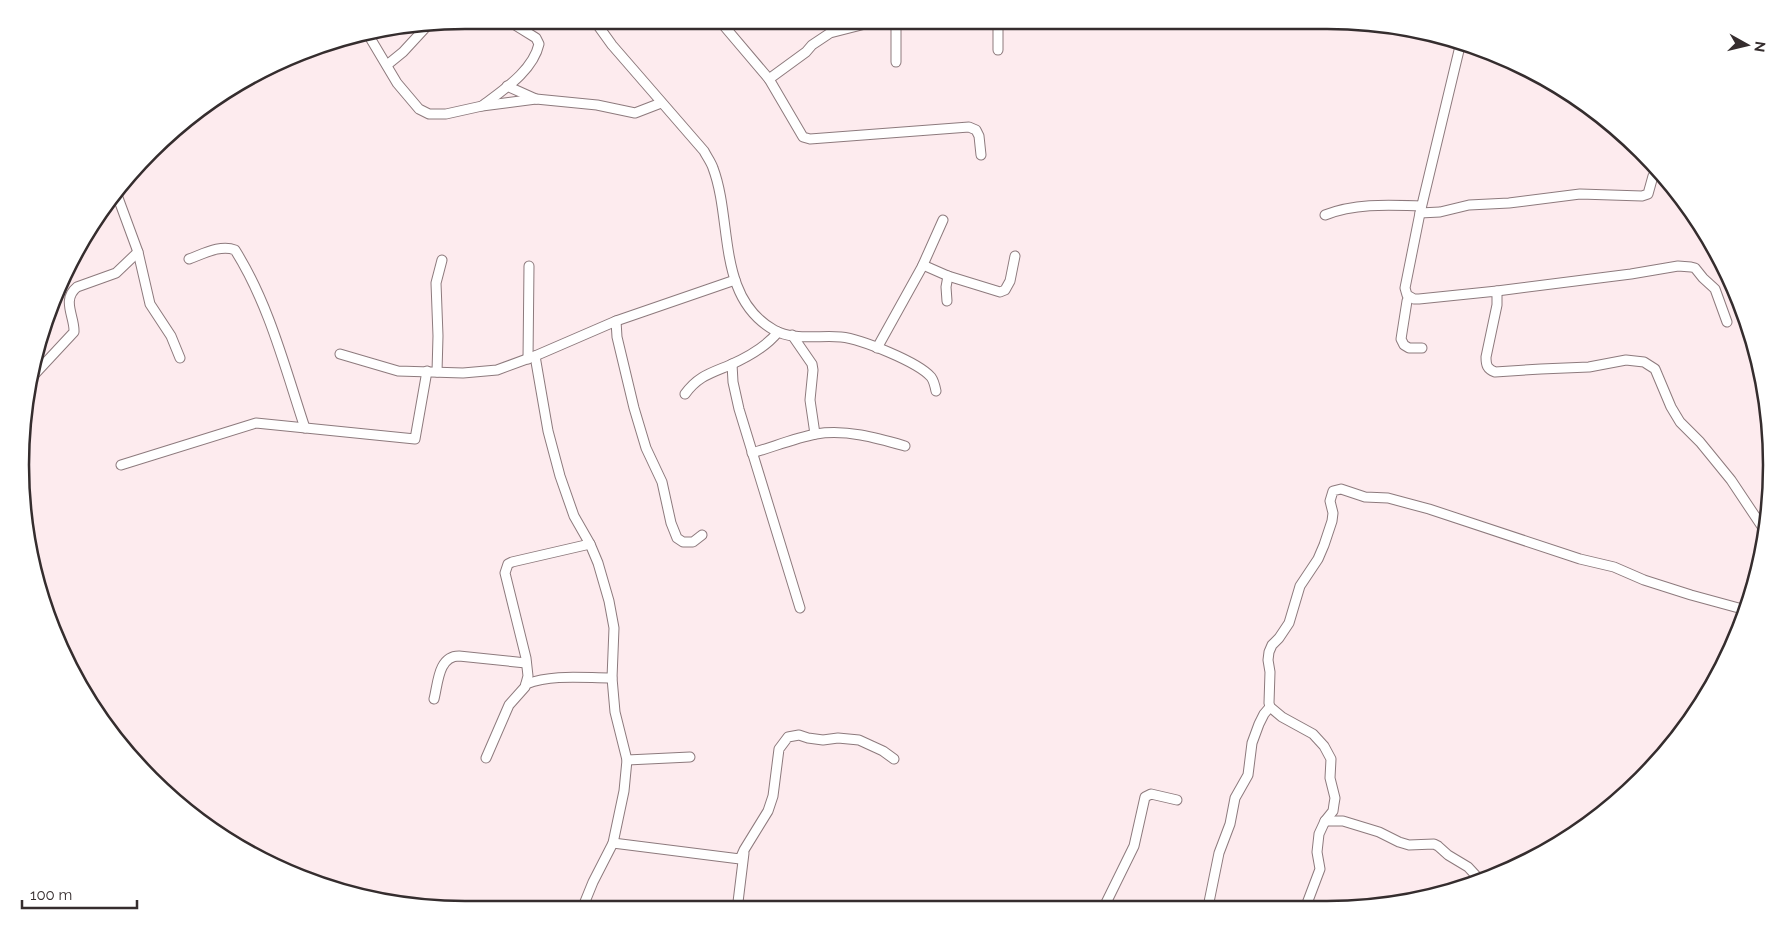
<svg xmlns="http://www.w3.org/2000/svg" width="1792" height="930" viewBox="0 0 1792 930" font-family="Raleway,sans-serif">
  <style>
    .lines { fill: none; stroke-linecap: round; stroke-linejoin: round }
    .minor-casing { stroke: #8d7a7d; stroke-width: 11 }
    .minor { stroke: #fff; stroke-width: 9 }
    .rim { fill: none; stroke: #352d2e; stroke-width: 2.5 }
  </style>
  <rect width="100%" height="100%" fill="#fdebee"/>
  <g class="lines">
    <defs>
      <g id="minor">
        <path d="M594 20 612 45 704 151C707 157 711 162 713 168 733 221 716 297 774 330 793 341 820 335 841 337 861 339 918 362 931 377 934 381 935 386 936 391"/>
        <polyline points="719,20 769,79 803,137 810,139 969,127 976,130 979,136 981,155"/>
        <polyline points="369,36 397,83 419,109 429,114 446,114 482,106 536,99 597,105 635,113 661,103"/>
        <path d="M1461 42 1420 213 1405 288 1407 295 1414 299H1419L1497 291V305L1486 357C1486 365 1487 369 1495 372L1541 369 1589 367 1626 360 1644 362 1655 369 1671 407 1680 422 1700 442 1731 480 1765 531"/>
        <polyline points="998,50 998,21"/>
        <polyline points="896,62 896,20"/>
        <polyline points="387,65 403,52 427,26"/>
        <polyline points="769,79 806,52 812,45 830,33 881,20"/>
        <polyline points="507,86 536,99"/>
        <path d="M482 106C503 90 533 71 539 44L536 38 507 20"/>
        <polyline points="117,195 138,252 150,304 171,336 180,358"/>
        <polyline points="1420,213 1440,212 1469,205 1509,203 1580,194 1642,196 1648,194 1653,176"/>
        <path d="M1325 215C1356 203 1389 205 1421 206"/>
        <path d="M189 259C203 254 221 244 235 250 269 304 285 368 305 428"/>
        <polyline points="923,265 948,276 1000,292 1005,290 1010,281 1015,256"/>
        <polyline points="1497,291 1631,274 1678,266 1691,267 1695,268 1703,278 1715,289 1727,322"/>
        <polyline points="1409,297 1407,301 1401,339 1404,345 1409,348 1422,348"/>
        <polyline points="947,301 946,287 948,276"/>
        <polyline points="616,321 617,337 634,408 646,448 662,482 671,523 677,538 683,542 693,542 702,535"/>
        <polyline points="792,335 812,364 813,370 810,400 815,434"/>
        <polyline points="877,348 922,267 943,220"/>
        <polyline points="340,354 398,371 463,373 497,370 535,356 616,321 735,280"/>
        <polyline points="535,356 548,431 560,476 574,516 590,544 598,563 609,601 614,628 612,678 615,712 627,760 624,791 613,843 593,882 582,909"/>
        <polyline points="528,359 529,266"/>
        <polyline points="732,364 733,382 739,409 800,608"/>
        <polyline points="437,372 438,336 436,283 442,260"/>
        <path d="M33 376 74 332C75 317 61 300 77 287L116 273 138 252"/>
        <path d="M685 394C698 376 711 373 730 365 748 357 766 347 778 332"/>
        <path d="M752 453C773 447 795 438 816 434 846 429 877 438 905 446"/>
        <polyline points="121,465 256,423 415,439 427,371"/>
        <path d="M526 684C554 674 582 678 612 678"/>
        <path d="M434 699C438 684 438 656 459 656L526 663"/>
        <polyline points="486,758 509,705 525,687 528,676 526,658 505,573 508,564 512,562 590,544"/>
        <polyline points="627,760 690,757"/>
        <polyline points="1325,821 1343,821 1379,832 1399,842 1409,845 1434,844 1438,846 1448,855 1468,867 1481,881"/>
        <polyline points="613,843 740,859 744,850 768,811 773,796 779,749 788,737 799,735 808,738 823,740 838,738 859,740 883,751 894,759"/>
        <polyline points="738,902 744,853"/>
        <polyline points="1306,906 1320,869 1317,852 1319,834 1325,821 1333,811 1334,804 1335,798 1330,778 1331,759 1324,746 1313,734 1282,717 1270,707 1269,703 1270,672 1268,660 1269,652 1272,645 1279,638 1289,623 1300,586 1318,559 1324,545 1332,521 1333,513 1330,501 1333,491 1341,489 1365,497 1388,498 1429,509 1580,559 1614,567 1644,580 1691,595 1746,610"/>
        <polyline points="1104,907 1134,846 1145,797 1151,794 1177,800"/>
        <polyline points="1208,907 1219,853 1230,824 1235,798 1248,775 1252,743 1259,724 1264,714 1270,707"/>
      </g>
    </defs>
    <!-- minor casing -->
    <use href="#minor" class="minor-casing"/>
    <!-- minor -->
    <use href="#minor" class="minor"/>
  </g>
  <!-- crop -->
  <path d="M0 0H1792V930H0ZM465 29H1327A436 436 0 0 1 1763 465V465A436 436 0 0 1 1327 901H465A436 436 0 0 1 29 465V465A436 436 0 0 1 465 29Z" fill="#fff" fill-rule="evenodd"/>
  <path class="rim" d="M465 29H1327A436 436 0 0 1 1763 465V465A436 436 0 0 1 1327 901H465A436 436 0 0 1 29 465V465A436 436 0 0 1 465 29Z"/>
  <!-- north arrow -->
  <g transform="translate(1747 45) rotate(98)" stroke="#ffffff" stroke-width="4" paint-order="stroke">
  <path d="M0-4L9 19L0 12L-9 19Z" fill="#352d2e"/>
  <text y="-8" font-size="14" font-weight="bold" text-anchor="middle" fill="#352d2e">N</text>
  </g>
  <!-- scale -->
  <path d="M22 900v8h115v-8" fill="none" stroke="#352d2e" stroke-width="2.5"/>
  <text x="30" y="900" font-size="15" fill="#352d2e" stroke="#ffffff" stroke-width="4" paint-order="stroke">100 m</text>
</svg>
